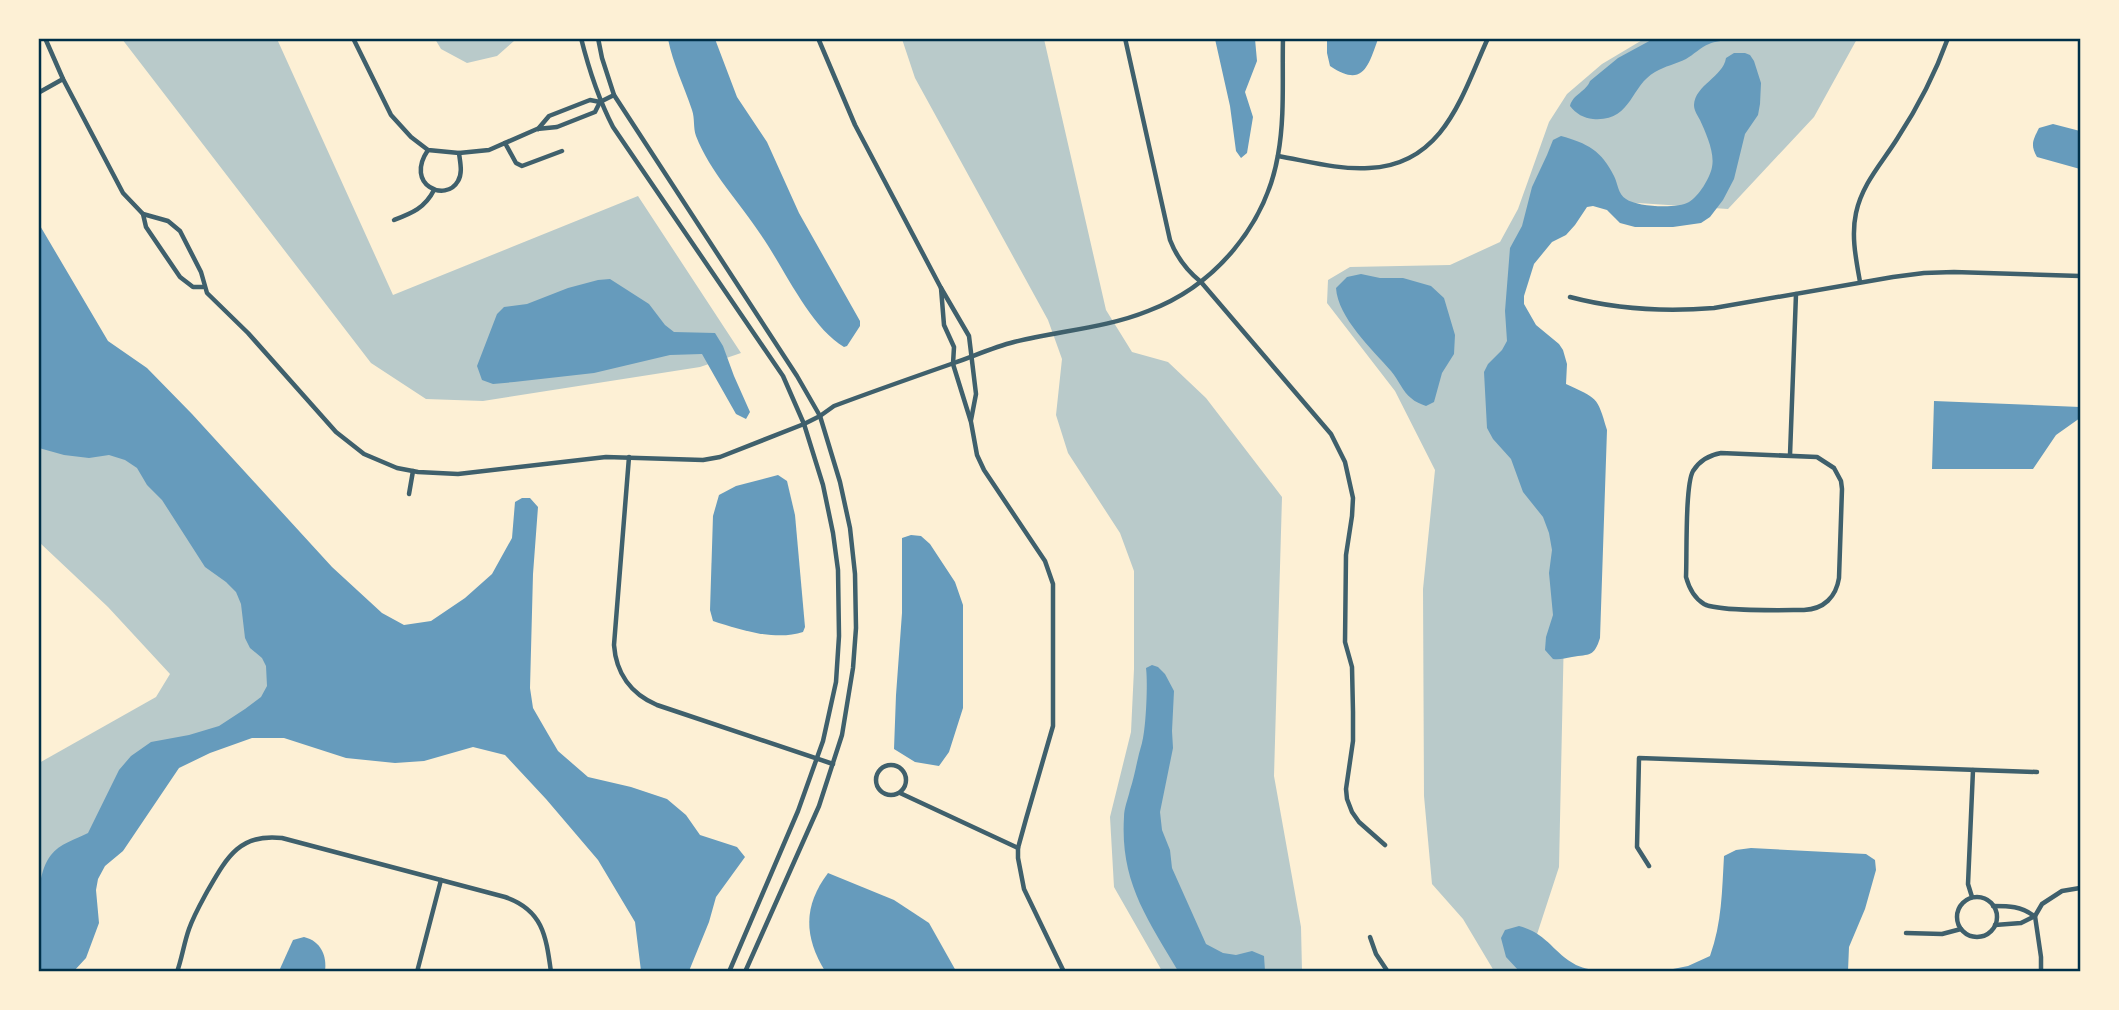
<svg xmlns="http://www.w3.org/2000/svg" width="2119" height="1010" viewBox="0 0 2119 1010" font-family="'Nunito Sans',sans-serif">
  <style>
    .green { fill: #b9caca }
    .water { fill: #669bbc }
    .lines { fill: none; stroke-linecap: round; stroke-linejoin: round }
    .minor { stroke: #3f606c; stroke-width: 4.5 }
    .neatline { fill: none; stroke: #003049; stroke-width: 2.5 }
  </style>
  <rect width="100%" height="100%" fill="#fdf0d5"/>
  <!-- green -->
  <g class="green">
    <polygon points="122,39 277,39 393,295 638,196 741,353 700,367 483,401 426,399 371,363"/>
    <polygon points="435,39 524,39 514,41 497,56 467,63 441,49"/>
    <polygon points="902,39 1044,39 1106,310 1132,352 1168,362 1206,398 1282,497 1274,776 1301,927 1302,971 1162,971 1114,887 1110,817 1131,732 1134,669 1134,571 1120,533 1068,453 1056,415 1062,359 1048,320 915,78"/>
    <polygon points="1644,39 1857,39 1814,117 1728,209 1593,200 1528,251 1517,303 1555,506 1565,585 1559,867 1525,971 1494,971 1463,919 1432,884 1424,796 1423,589 1435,470 1395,391 1327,303 1328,280 1350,267 1450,265 1500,242 1518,209 1549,122 1567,94 1602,64"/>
    <polygon points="39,420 138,450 437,703 266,713 167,757 39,968 39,763 156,697 170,674 108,607 39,542"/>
  </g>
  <!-- water -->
  <g class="water">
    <path d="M668 39H715L737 97 767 142 799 213 860 321V326L847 346 844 347C810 327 784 268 761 235 740 203 710 172 696 136 693 127 695 119 692 110 684 86 673 64 668 39Z"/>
    <polygon points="1215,39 1255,39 1257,61 1245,92 1253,117 1247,153 1241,158 1236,151 1230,106"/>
    <path d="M1327 39V38L1378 39C1368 67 1363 88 1330 66L1327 53Z"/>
    <path d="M1653 39H1730C1723 41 1715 41 1709 44 1701 47 1693 55 1686 59 1676 64 1665 66 1655 72 1630 86 1632 122 1593 119 1584 118 1576 114 1570 106 1573 94 1586 92 1590 81L1618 58Z"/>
    <path d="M1734 53H1745L1750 55 1754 61 1761 83 1760 104 1758 115 1745 134 1734 179 1723 200 1710 217 1701 223 1673 227H1635L1620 223 1607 210 1593 206 1587 207 1575 225 1566 235 1552 242 1534 264 1524 296V304L1536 325 1559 344 1563 350 1567 364 1566 384C1597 399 1597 395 1607 430L1600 638C1594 657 1590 654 1572 657 1565 658 1560 660 1553 659L1545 650 1546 637 1553 615 1549 573 1552 550 1549 533 1543 517 1523 492 1511 459 1493 439 1487 428 1484 372 1488 364 1502 350 1507 341 1505 311 1510 248 1522 226 1532 187 1547 155 1553 140 1561 136C1587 143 1602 151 1614 176 1618 184 1618 194 1626 199 1637 207 1677 209 1689 202 1699 196 1710 178 1712 167 1715 153 1706 133 1700 120 1698 116 1694 111 1694 105 1695 85 1723 77 1726 58Z"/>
    <path d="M2053 124 2080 131V169L2037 157C2030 145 2033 140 2039 128Z"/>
    <path d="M39 224 108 341 147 368 192 414 332 567 382 613 404 625 431 621 465 598 492 574 512 538 515 502 522 498H530L538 507 533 574 530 688 533 708 548 734 558 751 588 777 631 787 667 799 686 815 700 835 737 847 745 857 716 897 709 922 689 971H641L635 922 598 860 546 799 505 755 473 747 424 761 395 763 346 758 284 738H252L210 753 179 768 123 851 105 866 98 879 96 890 99 923 86 958 74 971H39C38 941 32 878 51 855 59 844 76 839 88 833L119 770 131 756 151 742 189 735 219 726 245 709 261 697 267 686 266 666 262 658 250 648 245 638 241 604 236 592 226 582 205 567 162 500 147 485 137 468 125 460 109 455 89 458 64 455 39 448Z"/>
    <path d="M1361 274 1380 278H1403L1431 286 1444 298 1455 335 1454 354 1442 373 1434 402 1426 406C1421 404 1415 402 1411 398 1403 392 1398 379 1391 371 1372 349 1338 318 1336 288L1347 277Z"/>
    <polygon points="610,279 649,304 665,325 674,332 715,333 723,346 734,376 750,412 746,419 736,414 702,354 670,355 594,373 514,382 493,384 482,380 477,366 497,314 504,307 527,304 568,288 598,280"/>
    <polygon points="1934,401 2080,407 2080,418 2056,435 2033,469 1932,469"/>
    <path d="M778 475 787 481 795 515 805 627 803 632C776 641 740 630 713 621L710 610 713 516 719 495 736 486Z"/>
    <polygon points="911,535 921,536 930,544 955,582 963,605 963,708 949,752 939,766 915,762 894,749 896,695 902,613 902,538"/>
    <path d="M1152 665 1158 667 1165 674 1174 691 1172 731 1173 748 1160 812 1162 830 1170 850 1172 868 1206 944 1223 953 1236 955 1252 951 1264 956 1265 971H1178C1147 918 1120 882 1124 817 1124 808 1128 799 1130 790 1135 775 1137 759 1142 743 1146 729 1148 683 1146 668Z"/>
    <path d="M1751 848 1866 854 1875 860 1876 870 1865 909 1849 947 1848 971H1663L1688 966 1710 956C1722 923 1722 890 1724 856L1736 850Z"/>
    <path d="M828 873 894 900 929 923 956 971H825C804 937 803 906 828 873Z"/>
    <path d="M1519 926C1548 934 1552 952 1576 965 1584 969 1595 970 1604 971H1519L1506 957 1501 938 1505 930Z"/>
    <path d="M304 937C321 941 327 956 325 971H279L293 940Z"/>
  </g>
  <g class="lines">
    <!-- minor -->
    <g class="minor">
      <polyline points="45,38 63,79 123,193 143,214 146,227 180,277 193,287 203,287"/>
      <polyline points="353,38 391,115 411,137 428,150 459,153 489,150 537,129 557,127 595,112 600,102"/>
      <path d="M581 38C589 70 598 98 613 127L783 376 804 424 823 485 833 533 838 570 839 636 836 682 823 741 798 811 729 972"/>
      <polyline points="598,38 602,58 614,95 797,376 820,416 840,482 850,528 855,574 856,628 853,668 842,735 819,806 745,972"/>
      <polyline points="818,38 855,125 941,288 969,336 976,394 971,420"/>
      <path d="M1125 38 1170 240C1177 258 1186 270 1201 282L1331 434 1345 462 1353 498 1352 516 1346 555 1345 642 1352 667 1353 712V741L1346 789 1347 799 1352 812 1359 822 1385 845"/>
      <polyline points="38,93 63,79"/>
      <polyline points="538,129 549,116 590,100 600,102 614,95"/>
      <polyline points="505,143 516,163 522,166 562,151"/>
      <path d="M428 150C404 185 446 203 458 181 463 173 460 162 459 153"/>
      <path d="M1278 156C1307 161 1339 170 1369 168 1444 165 1462 95 1488 38"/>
      <path d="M143 214 168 221 180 231 201 272 207 293 248 333 336 432 364 454 397 468 418 472 458 474 606 457 703 460 720 457 804 424 820 416 834 406C874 391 914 377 954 363 974 356 994 347 1014 342 1058 331 1106 328 1148 311 1215 286 1266 225 1278 155 1285 117 1282 77 1283 38"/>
      <path d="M394 220C412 213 425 208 434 190"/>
      <path d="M1860 282C1856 259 1851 236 1856 213 1862 184 1882 163 1897 139 1918 107 1935 74 1948 38"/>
      <polyline points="941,288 944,325 954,347 953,364 971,422 977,455 984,470 1045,561 1053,584 1053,726 1026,819 1018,848 1018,858 1024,889 1064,972"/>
      <path d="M1570 297C1619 310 1665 312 1714 308L1893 277 1924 273 1954 272 2080 276"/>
      <path d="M1721 453 1817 457 1834 468 1841 481 1842 489 1839 578C1836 597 1824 609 1804 610 1784 610 1719 612 1704 604 1694 598 1689 588 1686 577 1687 556 1685 485 1693 471 1700 460 1709 455 1721 453Z"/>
      <polyline points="1790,455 1796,294"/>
      <path d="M629 457 614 645C616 673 631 694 657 705L833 764"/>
      <polyline points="409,494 413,471"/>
      <circle cx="891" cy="780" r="15"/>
      <polyline points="900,793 1018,848"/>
      <polyline points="1649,866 1637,847 1639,758 2037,772"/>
      <polyline points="1972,897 1968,884 1973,770"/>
      <circle cx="1977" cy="917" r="20"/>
      <path d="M1993 906C2009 906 2021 906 2034 916"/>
      <polyline points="2035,916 2041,957 2041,972"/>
      <polyline points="1995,925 2021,923 2035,916 2042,904 2062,891 2080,888"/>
      <polyline points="1906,933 1942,934 1961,929"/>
      <polyline points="1370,937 1376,954 1388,972"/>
      <path d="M177 972C182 958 184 943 189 929 194 915 201 903 208 890 227 857 240 833 282 838L505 897C543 910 546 936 551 972"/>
      <polyline points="417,972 441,880"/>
    </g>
  </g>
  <!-- border -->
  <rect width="2119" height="1010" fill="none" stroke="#fdf0d5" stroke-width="80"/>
  <rect x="40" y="40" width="2039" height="930" class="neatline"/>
</svg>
